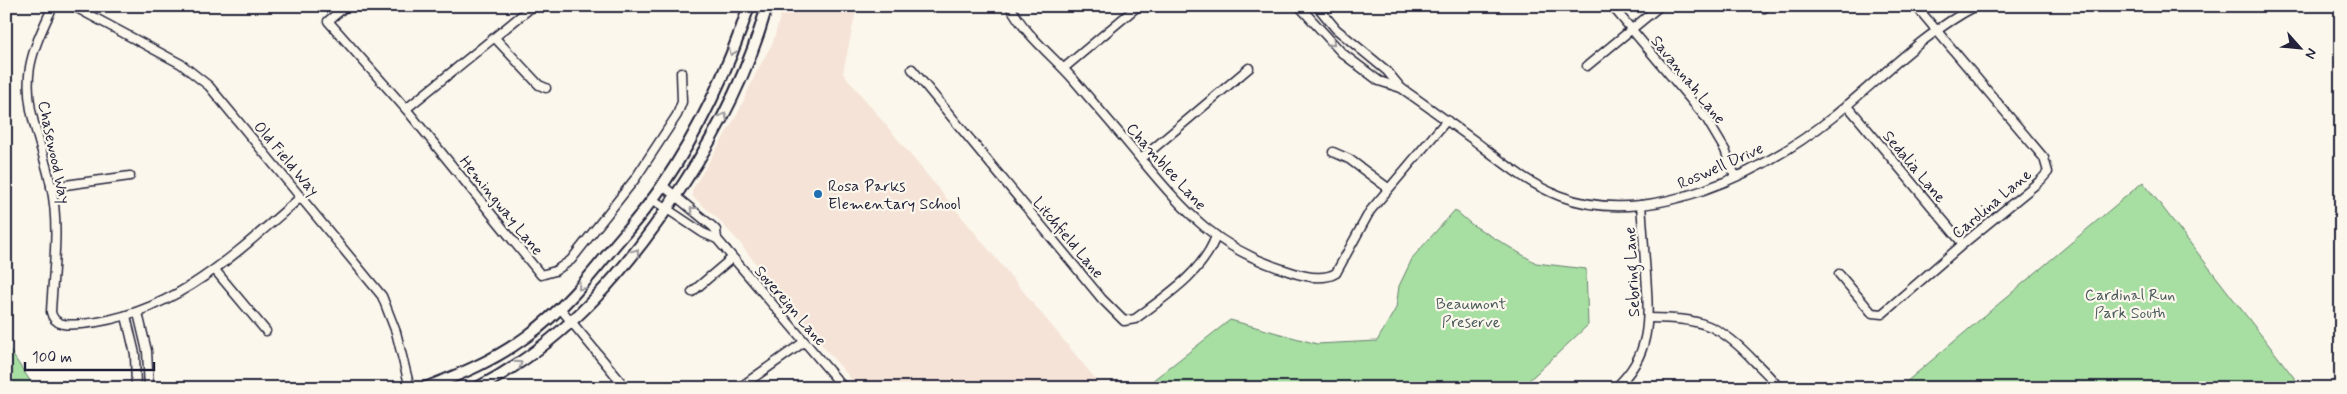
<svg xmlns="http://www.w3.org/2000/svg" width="2347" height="394" viewBox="0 0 2347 394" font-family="Mynerve,sans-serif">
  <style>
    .built { fill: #f6e3d7 }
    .green { fill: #a7dea1; stroke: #64806e }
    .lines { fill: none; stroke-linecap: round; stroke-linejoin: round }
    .stream { stroke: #6589a9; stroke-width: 2.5 }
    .minor-casing { stroke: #22223b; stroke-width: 11 }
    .tertiary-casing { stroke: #22223b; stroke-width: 14 }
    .minor { stroke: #fbf7ec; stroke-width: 8 }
    .tertiary { stroke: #fbf7ec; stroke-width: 10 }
    .oneway { stroke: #99979c }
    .poi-dot { fill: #1f6fb2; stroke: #fbf7ec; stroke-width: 2 }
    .labels { text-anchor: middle; stroke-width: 4.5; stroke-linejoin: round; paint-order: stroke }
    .street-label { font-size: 16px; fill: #22223b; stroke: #fbf7ec }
    .poi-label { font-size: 16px; fill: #22223b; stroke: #fbf7ec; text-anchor: start }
    .park-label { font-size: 16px; fill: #4a5a5a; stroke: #fbf7ec }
  </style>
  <rect width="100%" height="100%" fill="#fbf7ec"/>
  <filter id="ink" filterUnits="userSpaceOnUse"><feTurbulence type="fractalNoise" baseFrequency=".02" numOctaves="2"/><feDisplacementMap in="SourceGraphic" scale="10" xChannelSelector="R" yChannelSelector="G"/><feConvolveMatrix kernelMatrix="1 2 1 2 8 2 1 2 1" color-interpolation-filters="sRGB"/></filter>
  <g filter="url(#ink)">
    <!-- built -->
    <polygon class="built" points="783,6 857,6 843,73 1103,388 859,388 787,305 740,243 716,217 693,197 692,190 737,115 756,73 773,42"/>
    <!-- green -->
    <g class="green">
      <polygon points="2143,182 2302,388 1899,388"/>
      <polygon points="1455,210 1471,224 1536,263 1586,269 1588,325 1521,388 1143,388 1230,320 1317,344 1377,341 1396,308 1399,286 1413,257"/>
      <polygon points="6,345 33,385 37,388 6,388"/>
    </g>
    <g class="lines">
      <!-- stream -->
      <polyline class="stream" points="6,364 9,370"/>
      <defs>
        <g id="minor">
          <path d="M53 6C44 26 34 45 30 67 23 108 43 146 51 186 60 226 53 271 51 312 54 327 70 325 82 324 174 315 235 254 301 197"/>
          <polyline points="73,6 181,64 209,86 382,296 396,332 410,388"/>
          <polyline points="346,6 328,21 406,109 541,275 555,271 571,260 635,179 677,115 682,102 681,72"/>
          <path d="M1010 6C1026 36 1052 55 1074 80 1096 106 1119 132 1140 158 1186 213 1217 249 1288 271 1302 276 1323 281 1336 273L1370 211 1447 120"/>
          <polyline points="1299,6 1342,53 1379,81 1401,88"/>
          <path d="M1317 6 1336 29 1387 71 1401 88C1426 105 1450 123 1475 141 1501 161 1528 184 1560 196 1649 230 1764 172 1833 117 1879 80 1922 34 1976 6"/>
          <polyline points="1612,6 1706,118 1725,150 1735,176"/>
          <polyline points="1763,6 1764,8"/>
          <polyline points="495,38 539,85 546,88"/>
          <polyline points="1587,66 1660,6"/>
          <polyline points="1064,68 1138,6"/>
          <path d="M912 69 1102 299 1124 321 1135 319C1164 297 1203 273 1216 236"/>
          <polyline points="1847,105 1963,244"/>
          <polyline points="406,109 533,6"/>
          <polyline points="1333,152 1349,159 1388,188"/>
          <polyline points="1141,159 1249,68"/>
          <polyline points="662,185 712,226 716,230 717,239 844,388"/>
          <polyline points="51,187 130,176"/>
          <polyline points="652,199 703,233 717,239"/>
          <polyline points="215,270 266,331"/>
          <polyline points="1839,274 1872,313 1882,314 1963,244 2041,180 2048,172 2044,158 1916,6"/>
          <polyline points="692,292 732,258"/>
          <polyline points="560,308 626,388"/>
          <polyline points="138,313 147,351 149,388"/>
          <polyline points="126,316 135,354 136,388"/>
          <path d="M1649 318C1700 318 1720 324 1755 362 1763 370 1772 378 1779 388"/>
          <polyline points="739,388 804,342"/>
          <path d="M1615 388C1652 355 1649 319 1646 274 1644 251 1643 228 1641 205"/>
        </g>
        <g id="tertiary">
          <path d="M425 388C461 374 495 360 526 337 561 312 588 279 615 245 631 226 648 207 662 186 699 131 728 70 749 6"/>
          <path d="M477 388C566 342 630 267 684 183 720 128 749 70 767 6"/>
        </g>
      </defs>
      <!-- minor casing -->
      <use href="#minor" class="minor-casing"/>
      <!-- tertiary casing -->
      <use href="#tertiary" class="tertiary-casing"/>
      <!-- minor -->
      <use href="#minor" class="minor"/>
      <!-- tertiary -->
      <use href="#tertiary" class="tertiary"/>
    </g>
    <!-- one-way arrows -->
    <defs><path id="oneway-chevron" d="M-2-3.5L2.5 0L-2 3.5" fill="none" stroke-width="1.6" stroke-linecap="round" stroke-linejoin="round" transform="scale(1.25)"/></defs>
    <g class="oneway">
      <use href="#oneway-chevron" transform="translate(1332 43) rotate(46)"/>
      <use href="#oneway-chevron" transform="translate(732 52) rotate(112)"/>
      <use href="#oneway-chevron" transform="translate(724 116) rotate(-63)"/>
      <use href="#oneway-chevron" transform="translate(693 210) rotate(-143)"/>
      <use href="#oneway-chevron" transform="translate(636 252) rotate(-53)"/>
      <use href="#oneway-chevron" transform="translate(581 287) rotate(133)"/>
      <use href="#oneway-chevron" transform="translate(519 364) rotate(-34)"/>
    </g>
  </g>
  <!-- markers -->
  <circle class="poi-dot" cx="818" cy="194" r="5"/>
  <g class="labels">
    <!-- street labels -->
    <g class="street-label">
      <text transform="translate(1689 79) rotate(51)" y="6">Savannah Lane</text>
      <text transform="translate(55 152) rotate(78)" y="6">Chasewood Way</text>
      <text transform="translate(287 158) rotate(50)" y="6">Old Field Way</text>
      <text transform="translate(1720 165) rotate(-24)" y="6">Roswell Drive</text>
      <text transform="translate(1167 166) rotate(48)" y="6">Chamblee Lane</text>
      <text transform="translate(1915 166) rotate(50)" y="6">Sedalia Lane</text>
      <text transform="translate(1991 203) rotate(-40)" y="6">Carolina Lane</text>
      <text transform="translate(502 205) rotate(51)" y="6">Hemingway Lane</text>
      <text transform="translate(1069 237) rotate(50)" y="6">Litchfield Lane</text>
      <text transform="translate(1631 272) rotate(-93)" y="6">Sebring Lane</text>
      <text transform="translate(791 305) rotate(49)" y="6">Sovereign Lane</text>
    </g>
    <!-- poi labels -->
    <g class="poi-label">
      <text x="828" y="191">Rosa Parks<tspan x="828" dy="18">Elementary School</tspan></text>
    </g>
    <!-- park labels -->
    <g class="park-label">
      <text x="2130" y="300">Cardinal Run<tspan x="2130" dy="18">Park South</tspan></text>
      <text x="1471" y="309">Beaumont<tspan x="1471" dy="18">Preserve</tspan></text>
    </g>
  </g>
  <!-- margin -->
  <rect width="2347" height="394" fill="none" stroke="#fbf7ec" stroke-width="25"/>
  <rect x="12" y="12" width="2322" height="369" fill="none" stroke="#22223b" stroke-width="2" filter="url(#ink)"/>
  <!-- north arrow -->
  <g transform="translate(2300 48) rotate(117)" stroke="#fbf7ec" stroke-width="4" paint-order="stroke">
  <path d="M0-4L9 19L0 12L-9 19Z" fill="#22223b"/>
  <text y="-8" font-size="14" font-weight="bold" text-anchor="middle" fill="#22223b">N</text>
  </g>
  <!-- scale -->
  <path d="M25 362v8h129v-8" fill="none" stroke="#22223b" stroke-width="2.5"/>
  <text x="32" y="362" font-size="15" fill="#22223b" stroke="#fbf7ec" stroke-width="4" paint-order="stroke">100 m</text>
</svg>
